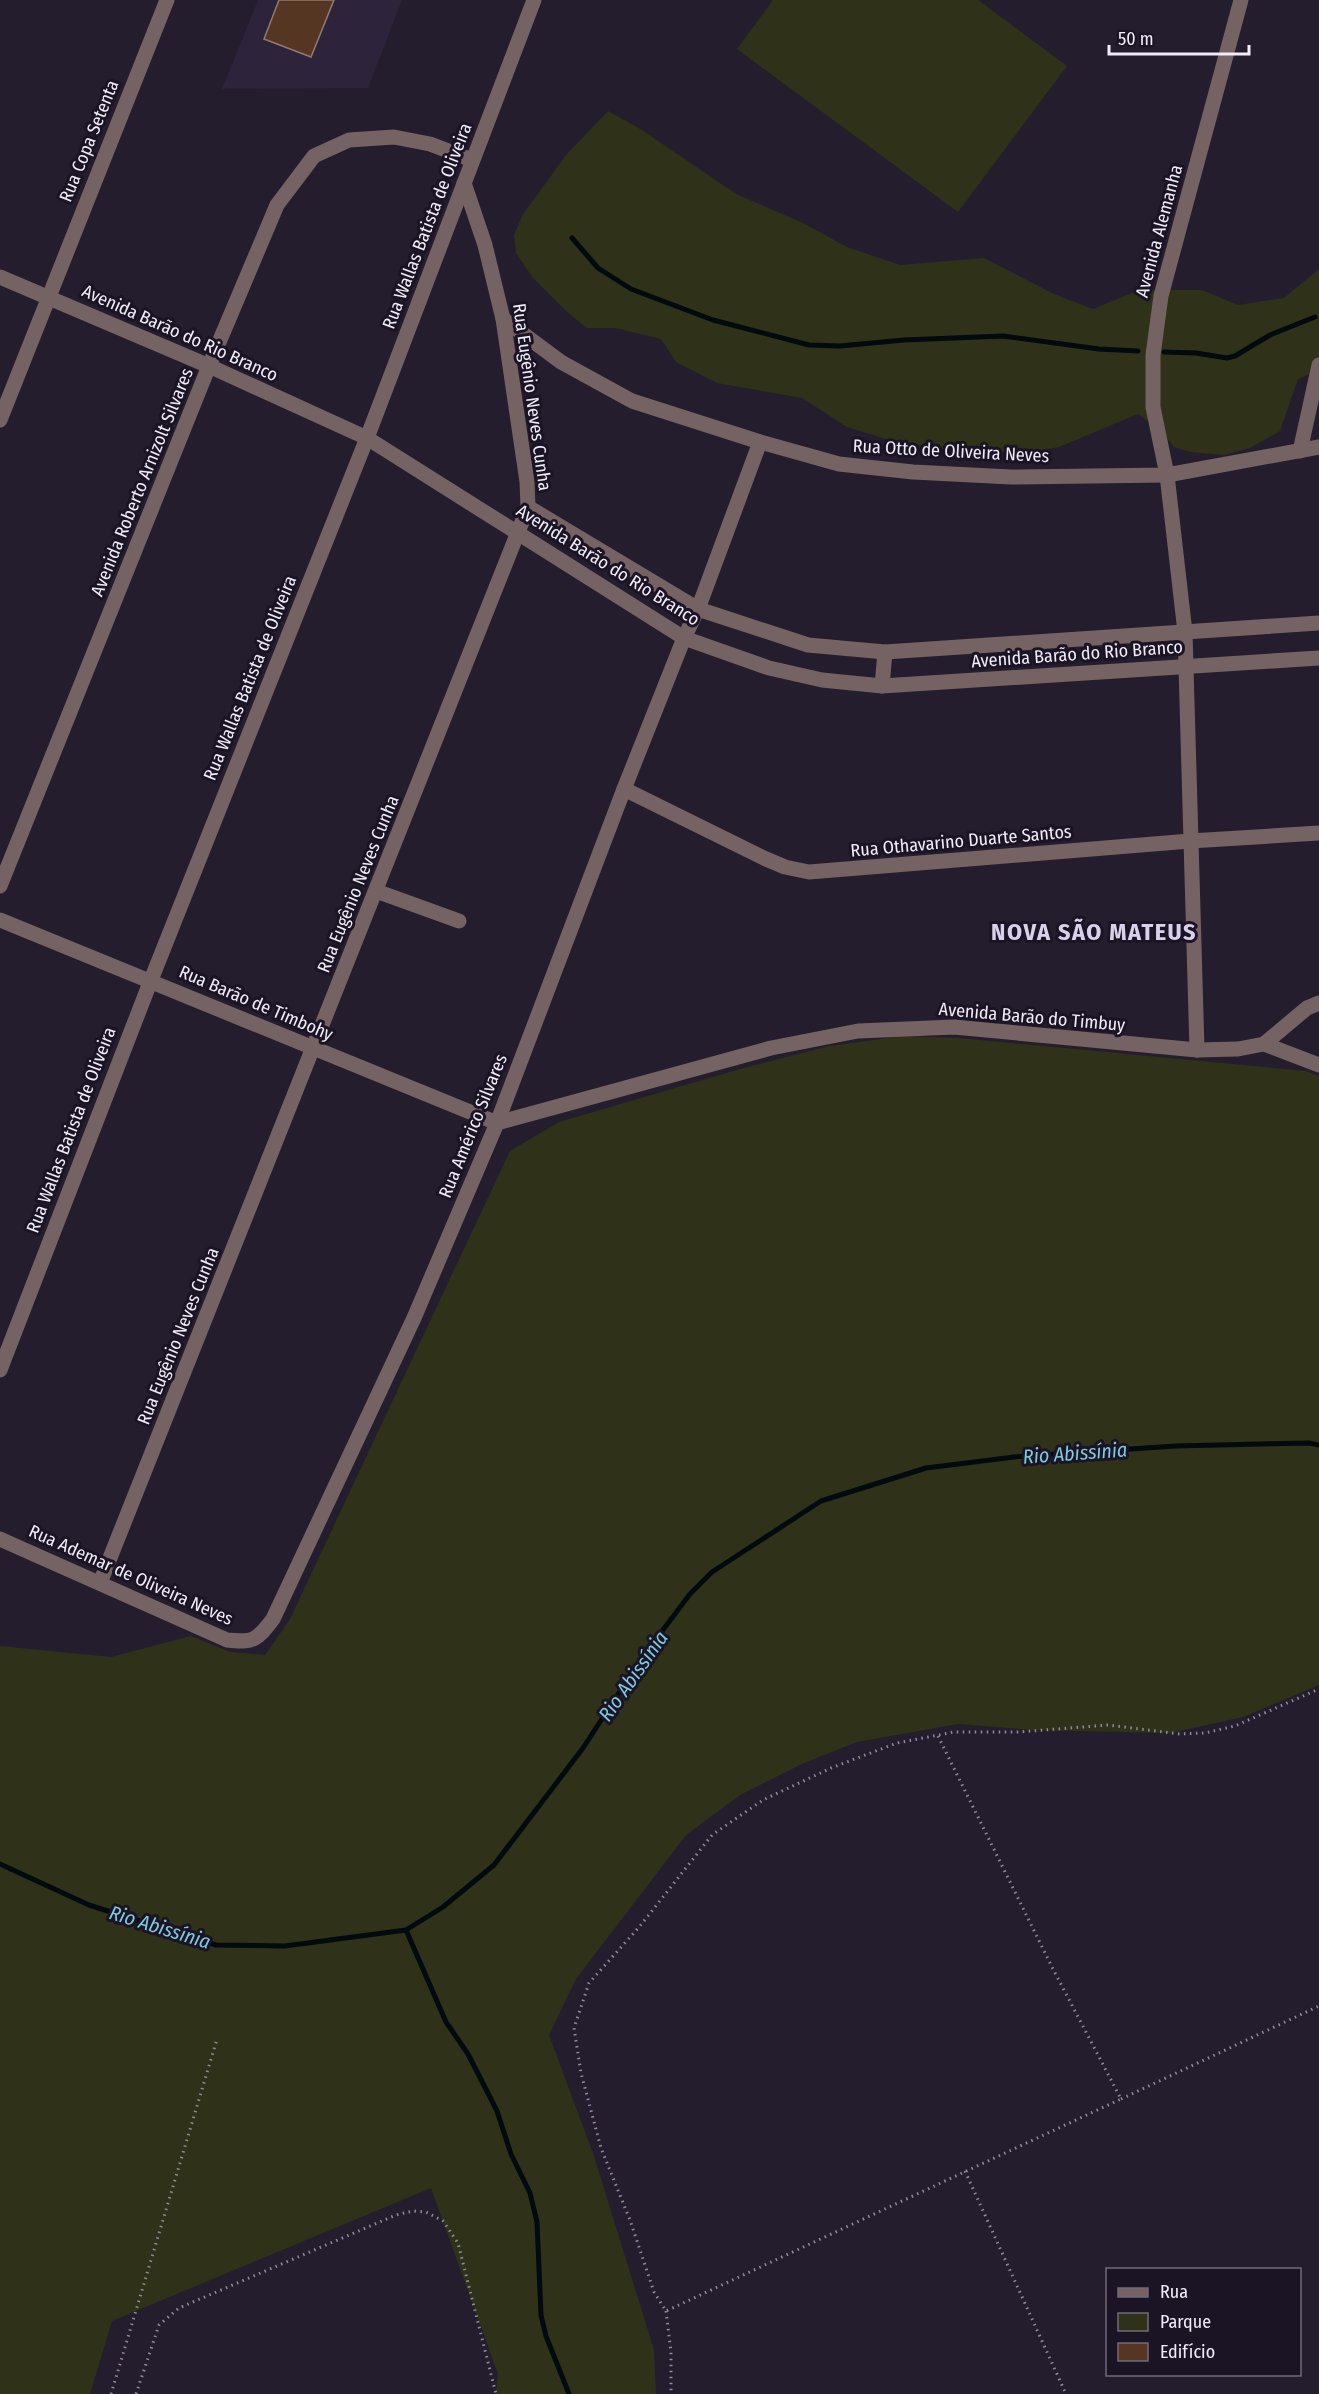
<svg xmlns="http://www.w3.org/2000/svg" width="1319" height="2394" viewBox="0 0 1319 2394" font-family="'Fira Sans Condensed',sans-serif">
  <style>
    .built { fill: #2d233b }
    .green { fill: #2f3219 }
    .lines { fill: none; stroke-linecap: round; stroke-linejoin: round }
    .stream { stroke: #000a0f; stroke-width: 5 }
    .building { fill: #553623; stroke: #927b6e; stroke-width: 1.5 }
    .path { stroke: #908b99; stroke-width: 3; stroke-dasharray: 1.5 4.5; stroke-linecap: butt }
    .street { stroke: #756262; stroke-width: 15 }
    .labels { text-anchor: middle; stroke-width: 6; stroke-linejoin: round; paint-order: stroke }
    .street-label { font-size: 18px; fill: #f0ecf8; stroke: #1a1424 }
    .water-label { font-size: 20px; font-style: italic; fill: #7ccce0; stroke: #1a1424 }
    .district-label { font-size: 24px; font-weight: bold; letter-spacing: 1.5px; fill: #d9d1e9; stroke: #1a1424 }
  </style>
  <rect width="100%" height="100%" fill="#241d2e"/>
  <!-- built -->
  <polygon class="built" points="258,0 402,0 368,88 222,89"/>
  <!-- green -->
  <g class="green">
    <polygon points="773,0 978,0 1067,66 958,212 737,49"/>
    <polygon points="608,111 642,130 736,194 803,223 847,247 900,265 984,258 1054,294 1093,309 1139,290 1202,290 1238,305 1284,298 1319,269 1319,370 1298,379 1280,431 1250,448 1224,455 1190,452 1174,447 1162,431 1138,414 1059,447 1024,453 934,448 883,438 847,427 802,398 717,383 676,362 661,339 616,328 587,328 566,311 533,278 516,253 514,235 523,214 567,154"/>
    <polygon points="902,1036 959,1038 1305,1071 1319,1076 1319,1685 1243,1717 1170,1733 1033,1730 958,1724 857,1742 804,1763 740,1795 686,1835 576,1979 549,2035 594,2156 654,2350 656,2394 496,2394 498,2374 431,2188 112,2321 90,2394 0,2394 0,1646 111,1657 191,1636 230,1652 265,1655 290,1619 510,1151 559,1122 747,1067 830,1046"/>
  </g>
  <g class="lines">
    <!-- stream -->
    <g class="stream">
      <polyline points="572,238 598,268 631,289 713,320 809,345 840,346 904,340 1003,336 1099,349 1138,351"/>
      <polyline points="1164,352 1196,353 1227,358 1235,356 1270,335 1315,317"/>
      <polyline points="0,1864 89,1905 216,1945 285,1946 406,1930 443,1907 494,1865 583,1748 641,1659 690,1594 712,1572 821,1501 926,1468 1014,1457 1175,1446 1309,1443 1319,1445"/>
      <polyline points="406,1930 446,2022 468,2054 497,2111 511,2154 530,2193 537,2222 541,2315 546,2336 569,2394"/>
    </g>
  </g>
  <!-- building -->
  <polygon class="building" points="279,0 334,0 311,57 264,39"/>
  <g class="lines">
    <!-- path -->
    <g class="path">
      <polyline points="938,1736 1052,1967 1121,2099 666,2311 654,2292 630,2220 601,2148 581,2073 574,2028 589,1983 640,1926 712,1835 763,1800 831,1768 897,1743 954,1732 1019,1732 1108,1725 1180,1734 1205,1733 1235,1726 1319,1689"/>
      <polyline points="1121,2099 1319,2006"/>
      <polyline points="965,2171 1066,2394"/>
      <polyline points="666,2311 671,2352 671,2394"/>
      <polyline points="111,2394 217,2039"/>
      <polyline points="136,2394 159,2325 179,2308 396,2215 413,2211 426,2212 443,2221 458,2243 496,2394"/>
    </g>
    <!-- street -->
    <g class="street">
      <polyline points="0,277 209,366 367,438 684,638 769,668 822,680 882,686 1319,658"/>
      <polyline points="503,319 561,362 632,401 760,442 839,464 913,472 1011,477 1167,475 1319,447"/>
      <polyline points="0,420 167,0"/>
      <polyline points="1300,451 1319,365"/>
      <polyline points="528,507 698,609 808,645 885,652 1319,623"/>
      <polyline points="882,686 885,652"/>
      <polyline points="624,789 766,859 785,867 809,872 1190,841 1319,833"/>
      <polyline points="0,886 209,366 277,205 314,156 349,140 394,137 430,144 472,160"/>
      <polyline points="376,891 459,921"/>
      <polyline points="0,920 497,1123 771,1048 858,1031 954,1027 1197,1050 1238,1049 1264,1044 1319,1065"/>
      <polyline points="1264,1044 1307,1008 1319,1003"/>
      <polyline points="1197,1050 1185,632 1167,475 1153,407 1153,355 1161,296 1241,0"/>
      <polyline points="0,1370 151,980 367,438 534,0"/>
      <path d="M0 1539 227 1640C254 1643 257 1640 273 1619L414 1318 497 1123 624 789 684 638 698 609 760 442"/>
      <polyline points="100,1583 528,507 527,482 503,319 485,245 464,183"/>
    </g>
  </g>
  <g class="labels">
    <!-- street labels -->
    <g class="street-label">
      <text transform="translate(89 141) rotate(-68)" y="6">Rua Copa Setenta</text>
      <text transform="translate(427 226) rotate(-69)" y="6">Rua Wallas Batista de Oliveira</text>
      <text transform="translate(1159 231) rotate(-75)" y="6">Avenida Alemanha</text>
      <text transform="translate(180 333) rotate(24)" y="6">Avenida Barão do Rio Branco</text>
      <text transform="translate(532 397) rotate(82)" y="6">Rua Eugênio Neves Cunha</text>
      <text transform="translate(951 451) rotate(3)" y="6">Rua Otto de Oliveira Neves</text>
      <text transform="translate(142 482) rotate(-68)" y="6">Avenida Roberto Arnizolt Silvares</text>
      <text transform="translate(608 565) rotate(32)" y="6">Avenida Barão do Rio Branco</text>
      <text transform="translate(1077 654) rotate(-4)" y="6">Avenida Barão do Rio Branco</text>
      <text transform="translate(250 678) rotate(-68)" y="6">Rua Wallas Batista de Oliveira</text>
      <text transform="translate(961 841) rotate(-5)" y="6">Rua Othavarino Duarte Santos</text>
      <text transform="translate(358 884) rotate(-68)" y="6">Rua Eugênio Neves Cunha</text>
      <text transform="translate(256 1003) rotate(23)" y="6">Rua Barão de Timbohy</text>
      <text transform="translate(1032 1017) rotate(5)" y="6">Avenida Barão do Timbuy</text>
      <text transform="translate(473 1126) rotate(-68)" y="6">Rua Américo Silvares</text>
      <text transform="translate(71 1130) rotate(-69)" y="6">Rua Wallas Batista de Oliveira</text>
      <text transform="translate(178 1336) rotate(-68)" y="6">Rua Eugênio Neves Cunha</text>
      <text transform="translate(131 1575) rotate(24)" y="6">Rua Ademar de Oliveira Neves</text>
    </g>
    <!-- water labels -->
    <g class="water-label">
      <text transform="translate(1075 1453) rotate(-4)" y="7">Rio Abissínia</text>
      <text transform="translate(633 1676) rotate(-55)" y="7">Rio Abissínia</text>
      <text transform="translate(160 1927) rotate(17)" y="7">Rio Abissínia</text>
    </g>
    <!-- district labels -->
    <g class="district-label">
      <text x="1094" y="940">NOVA SÃO MATEUS</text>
    </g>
  </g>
  <!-- legend -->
  <rect x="1106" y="2268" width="195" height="108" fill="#1a1424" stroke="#706a79" stroke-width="1.5"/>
  <rect x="1118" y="2288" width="30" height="9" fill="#756262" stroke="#706a79" stroke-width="1.5"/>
  <text x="1160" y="2298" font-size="18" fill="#f0ecf8">Rua</text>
  <rect x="1118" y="2313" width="30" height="18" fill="#2f3219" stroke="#706a79" stroke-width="1.5"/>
  <text x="1160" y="2328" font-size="18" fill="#f0ecf8">Parque</text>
  <rect x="1118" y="2343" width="30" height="18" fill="#553623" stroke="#706a79" stroke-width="1.5"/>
  <text x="1160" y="2358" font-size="18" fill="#f0ecf8">Edifício</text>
  <!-- scale -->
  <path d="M1109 45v9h140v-9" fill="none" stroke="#f0ecf8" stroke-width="3"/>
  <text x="1118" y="45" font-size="18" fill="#f0ecf8" stroke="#1a1424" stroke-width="4.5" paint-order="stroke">50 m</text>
</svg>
